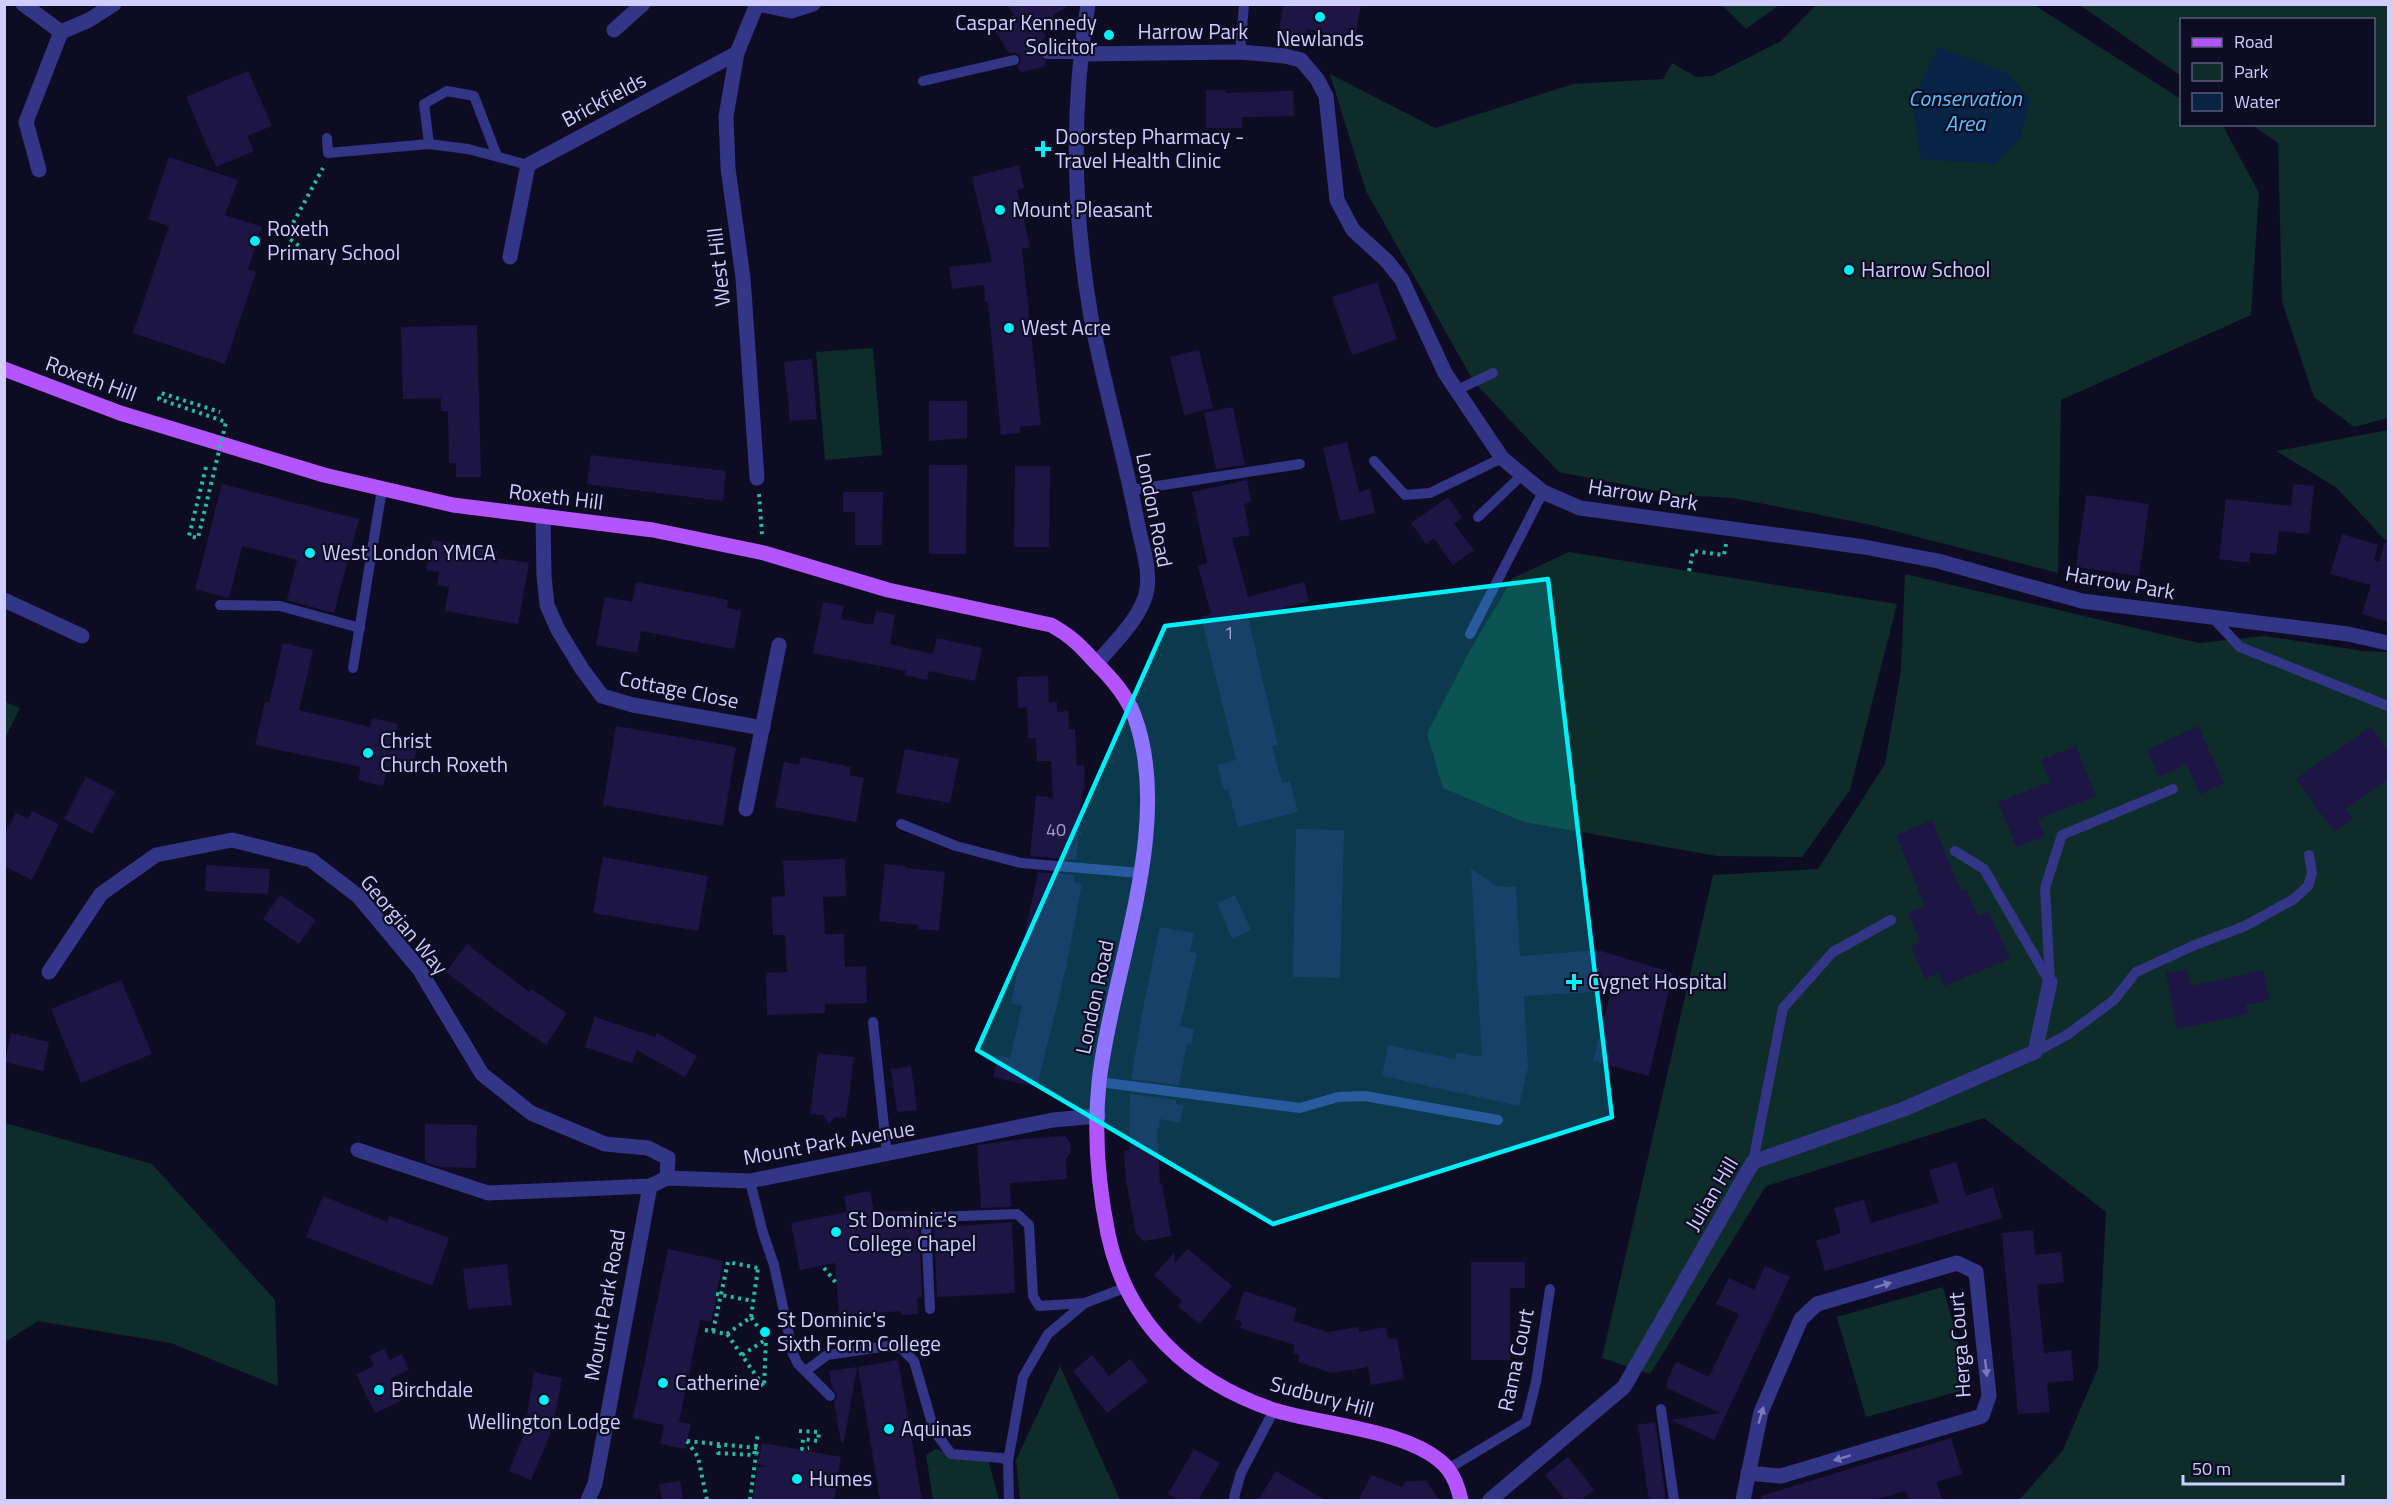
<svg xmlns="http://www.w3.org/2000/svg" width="2393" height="1505" viewBox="0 0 2393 1505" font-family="'Titillium Web',sans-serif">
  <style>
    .green { fill: #0e2d2a }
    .water { fill: #072346 }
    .building { fill: #1d1645 }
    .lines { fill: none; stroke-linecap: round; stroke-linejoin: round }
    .path { stroke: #24bca9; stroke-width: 4; stroke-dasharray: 3 4.5; stroke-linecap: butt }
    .service { stroke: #333586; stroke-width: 10 }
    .minor { stroke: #333586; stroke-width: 15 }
    .primary { stroke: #b454ff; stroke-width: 15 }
    .path-bridge { stroke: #24bca9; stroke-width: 4; stroke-dasharray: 3 4.5; stroke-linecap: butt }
    .oneway { fill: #7a79bc }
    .marked { fill: #00f0f8; fill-opacity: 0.2; stroke: #00f0f8; stroke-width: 4.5; stroke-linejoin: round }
    .poi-dot { fill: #00f0f8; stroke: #0e0c23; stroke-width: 2 }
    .labels { text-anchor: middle; stroke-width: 4.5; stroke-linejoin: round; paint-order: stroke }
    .number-label { font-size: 18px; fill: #a39fd0 }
    .poi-label { font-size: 21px; fill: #d0cdff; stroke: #0e0c23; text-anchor: start }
    .street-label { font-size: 21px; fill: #d0cdff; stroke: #0e0c23 }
    .water-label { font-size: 22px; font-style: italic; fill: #5bbeff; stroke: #0e0c23 }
  </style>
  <rect width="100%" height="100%" fill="#0e0c23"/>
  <!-- green -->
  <g class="green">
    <polygon points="1722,5 1779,5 1746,29"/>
    <polygon points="1816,5 2034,5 2181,99 2182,124 2220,124 2223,126 2259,193 2251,315 2061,400 2058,573 1867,524 1733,498 1678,495 1559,472 1474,382 1366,191 1330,74 1435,128 1573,84 1663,79 1672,63 1696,77 1712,76 1781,41"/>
    <polygon points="2080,5 2388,5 2388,418 2354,427 2314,397 2282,301 2278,143 2252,125 2374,124 2374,20 2182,20 2181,76"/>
    <polygon points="873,348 882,455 825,460 816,352"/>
    <polygon points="2388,430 2388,541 2384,539 2337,488 2276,451"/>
    <polygon points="1569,552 1897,604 1850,790 1802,857 1717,856 1524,822 1443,788 1427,734 1469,652 1513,578"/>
    <polygon points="1905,574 2199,643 2264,636 2364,651 2388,652 2388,1500 2019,1500 2063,1450 2098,1368 2106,1212 1984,1118 1766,1186 1650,1374 1602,1358 1713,875 1818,869 1885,764 1901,670"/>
    <polygon points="5,702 20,708 5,738"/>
    <polygon points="5,1123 152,1164 275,1300 278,1386 171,1343 38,1321 5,1342"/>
    <polygon points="1943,1287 1971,1388 1866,1417 1837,1317"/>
    <polygon points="1060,1366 1120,1500 1020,1500 1016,1460"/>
    <polygon points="936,1449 951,1454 987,1456 999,1500 933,1500 926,1455"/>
  </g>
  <!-- water -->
  <polygon class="water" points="1938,47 2007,73 2030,99 2020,140 1995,164 1921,159 1912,101"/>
  <!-- building -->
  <g class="building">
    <polygon points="1007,4 1071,4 1039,25 1046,37 1039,42 1043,48 1040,55 1046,61 1044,67 1021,72 1017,66 1021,62 1020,55 1016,53 1009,53 994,29 1014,16"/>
    <polygon points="1284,4 1361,4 1355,38 1307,29 1305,38 1278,33"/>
    <polygon points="248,71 272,126 247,136 254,151 216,167 186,97"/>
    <polygon points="1206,90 1225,90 1225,93 1293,91 1294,116 1242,117 1242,128 1206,128"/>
    <polygon points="169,157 238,180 225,215 262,227 248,269 256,272 225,364 133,333 169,226 148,219"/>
    <polygon points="1019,165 1024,188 1017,190 1030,247 1022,249 1041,425 1020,427 1020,433 1001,435 988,302 985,302 984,285 952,289 949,267 992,262 972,177"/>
    <polygon points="1377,282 1397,339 1352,355 1332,297"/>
    <polygon points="477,325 481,477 456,477 456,463 449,463 448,411 441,411 441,398 403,399 401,327"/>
    <polygon points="1199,350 1213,408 1184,415 1170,357"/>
    <polygon points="812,359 817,419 790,421 784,362"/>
    <polygon points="929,401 967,401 967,438 929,441"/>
    <polygon points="1233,407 1245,465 1216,469 1204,413"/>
    <polygon points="1347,442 1359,492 1370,489 1375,513 1340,521 1323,448"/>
    <polygon points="591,455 726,471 723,501 587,484"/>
    <polygon points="929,465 967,465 966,554 929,554"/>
    <polygon points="1015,466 1050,466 1049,547 1014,547"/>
    <polygon points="1247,480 1251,502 1244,504 1250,535 1232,538 1248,597 1304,582 1309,601 1248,618 1278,745 1272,746 1282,783 1290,781 1298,812 1238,827 1228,789 1224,790 1217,765 1236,760 1201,617 1211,614 1198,566 1207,563 1192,492"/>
    <polygon points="222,484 359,519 334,613 287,600 297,560 242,546 229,598 195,589"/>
    <polygon points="2293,484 2314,486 2309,534 2279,531 2276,555 2250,553 2249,563 2219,559 2226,499 2291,506"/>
    <polygon points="843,492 883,492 882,545 855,545 855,512 843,512"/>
    <polygon points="2086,495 2149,504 2139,576 2076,567"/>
    <polygon points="1448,497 1462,518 1454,524 1474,550 1453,565 1434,538 1426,544 1411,523"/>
    <polygon points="2342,534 2378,545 2374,560 2379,562 2385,542 2388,543 2388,622 2362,614 2371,585 2330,574"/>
    <polygon points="432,540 498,551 496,558 529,563 518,624 445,611 449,587 437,585 439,572 426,570"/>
    <polygon points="636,582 728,600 727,608 741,611 734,649 641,631 637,653 596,645 605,597 632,602"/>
    <polygon points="823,602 844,606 841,619 873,625 876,611 895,615 890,644 933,654 937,638 982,648 975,681 929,671 927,680 905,675 906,671 813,653"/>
    <polygon points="283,643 313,650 299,710 370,727 372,718 398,724 394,743 417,749 411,772 388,767 383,786 358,780 361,767 255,745 265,702 269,703"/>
    <polygon points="1048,676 1049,702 1057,702 1057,712 1068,711 1069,729 1075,729 1077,766 1084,765 1085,789 1083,789 1076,860 1030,856 1036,796 1053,798 1051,761 1037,761 1036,738 1028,738 1027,707 1018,708 1017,677"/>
    <polygon points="616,726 736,747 723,826 603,805"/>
    <polygon points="2198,726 2224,783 2200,794 2186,764 2159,777 2147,750"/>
    <polygon points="2371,726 2388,750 2388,780 2346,809 2353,818 2334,832 2296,779"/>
    <polygon points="2076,746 2096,796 2038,819 2045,836 2016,847 1998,802 2050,782 2041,760"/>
    <polygon points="905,749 959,759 950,803 896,793"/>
    <polygon points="801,757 851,767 849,775 864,778 856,822 775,807 784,762 799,765"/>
    <polygon points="86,777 115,792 92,834 64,819"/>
    <polygon points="32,811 59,824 32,880 4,866 4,836 16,813 28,819"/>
    <polygon points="1932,820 1961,891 1966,888 1978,916 1989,911 2010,959 1944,986 1938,973 1925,979 1911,946 1920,942 1908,913 1925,906 1896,835"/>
    <polygon points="1296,829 1344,830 1340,978 1293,977"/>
    <polygon points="603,857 708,876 698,931 593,913"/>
    <polygon points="845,859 846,896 823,897 825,934 844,934 845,967 866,966 867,1003 825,1004 825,1013 767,1015 766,973 787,972 785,935 773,935 771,897 785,896 783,861"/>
    <polygon points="885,864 906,866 906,868 945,872 939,931 918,929 918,925 879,921"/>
    <polygon points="206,865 270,869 268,894 205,891"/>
    <polygon points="1471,868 1496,886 1516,887 1520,956 1598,950 1673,973 1649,1076 1593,1061 1611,991 1524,996 1528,1067 1519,1106 1382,1076 1388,1045 1455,1059 1457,1052 1482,1057"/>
    <polygon points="1038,872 1074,875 1074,882 1082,884 1066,968 1037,1087 993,1077 998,1055 1010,1058 1022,1006 1011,1003"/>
    <polygon points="280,895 316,920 299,944 263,919"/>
    <polygon points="1235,895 1251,930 1232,939 1217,903"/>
    <polygon points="1160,927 1194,933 1190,952 1197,953 1180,1026 1194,1029 1191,1045 1187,1044 1179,1085 1131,1079 1142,1013"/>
    <polygon points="467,944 529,992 531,989 567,1013 546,1045 501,1014 446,972"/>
    <polygon points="2187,969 2191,986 2263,970 2270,1000 2246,1005 2248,1014 2177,1029 2166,973"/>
    <polygon points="121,980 152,1054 81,1083 51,1009"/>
    <polygon points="595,1017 655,1037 657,1033 697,1056 685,1077 637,1050 632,1063 585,1047"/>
    <polygon points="11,1033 49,1042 43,1071 5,1062"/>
    <polygon points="818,1053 854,1057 846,1118 835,1117 829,1124 823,1115 810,1114"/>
    <polygon points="911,1066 917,1110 897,1112 891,1069"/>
    <polygon points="1130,1094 1176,1100 1176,1104 1184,1105 1180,1123 1160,1119 1159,1129 1157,1129 1160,1184 1162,1183 1171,1236 1144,1241 1136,1234 1126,1180 1124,1151 1129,1151"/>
    <polygon points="425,1124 477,1125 476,1168 441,1167 425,1162"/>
    <polygon points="1065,1136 1070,1142 1071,1153 1066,1159 1067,1179 1010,1183 1011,1207 981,1208 977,1145 1023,1139"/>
    <polygon points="1956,1162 1966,1196 1993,1187 2002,1218 1825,1271 1816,1241 1841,1233 1834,1208 1864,1200 1871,1223 1939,1203 1929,1170"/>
    <polygon points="870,1191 874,1212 912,1211 913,1228 919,1228 922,1297 917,1298 918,1314 901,1315 901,1311 839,1316 835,1263 800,1270 791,1223 847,1212 844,1196"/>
    <polygon points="323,1196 387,1222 390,1216 449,1238 432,1286 306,1237"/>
    <polygon points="1012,1222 1015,1293 937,1297 934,1228"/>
    <polygon points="2033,1230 2035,1255 2061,1252 2064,1282 2037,1285 2044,1353 2071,1350 2074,1380 2047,1383 2050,1412 2018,1414 2002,1233"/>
    <polygon points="668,1249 723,1261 711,1322 700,1320 679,1422 691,1424 685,1449 660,1444 664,1425 633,1418"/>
    <polygon points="1188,1249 1232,1286 1199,1324 1178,1306 1182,1301 1154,1275 1174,1253 1175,1263"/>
    <polygon points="1471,1262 1525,1262 1525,1288 1510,1288 1510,1360 1471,1360"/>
    <polygon points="507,1264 512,1305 468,1309 463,1269"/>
    <polygon points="1765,1266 1790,1277 1714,1440 1671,1420 1720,1413 1667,1388 1667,1381 1676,1362 1709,1377 1739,1314 1716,1304 1729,1278 1754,1290"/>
    <polygon points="1244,1291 1297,1308 1293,1321 1328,1332 1358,1327 1359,1332 1386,1327 1388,1339 1397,1338 1404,1379 1371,1385 1368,1367 1332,1373 1298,1362 1300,1355 1293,1353 1295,1345 1240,1328 1242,1322 1235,1319"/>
    <polygon points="384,1349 390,1360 402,1354 409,1370 390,1379 400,1401 375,1413 356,1374 374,1366 369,1356"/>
    <polygon points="1092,1355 1109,1376 1130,1359 1148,1381 1107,1413 1073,1371"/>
    <polygon points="898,1360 922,1500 880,1500 858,1367"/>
    <polygon points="857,1367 844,1442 841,1442 834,1402 837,1395 832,1387 829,1371"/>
    <polygon points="534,1372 562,1378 553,1427 531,1480 509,1471 529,1422 526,1422"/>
    <polygon points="1655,1422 1666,1500 1649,1500 1638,1425"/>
    <polygon points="1951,1438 1962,1474 1936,1482 1942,1500 1909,1500 1906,1491 1873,1500 1762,1500 1761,1496"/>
    <polygon points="762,1443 841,1457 834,1500 753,1500 758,1467 767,1466 758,1464"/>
    <polygon points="1194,1449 1220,1463 1198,1500 1180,1500 1168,1494"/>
    <polygon points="1568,1457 1594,1490 1581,1500 1565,1500 1545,1475"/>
    <polygon points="1276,1471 1325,1500 1258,1500"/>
    <polygon points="1372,1475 1402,1487 1405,1482 1426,1480 1439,1500 1358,1500"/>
    <polygon points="680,1481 683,1500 662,1500 659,1484"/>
  </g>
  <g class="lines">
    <!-- path -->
    <g class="path">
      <polyline points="270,230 286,236 310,254"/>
      <polyline points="286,236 323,168"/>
      <polyline points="759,494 762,534"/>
      <polyline points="1689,571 1693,551 1724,555 1726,544"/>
      <polyline points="824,1268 837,1284"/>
      <polyline points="716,1294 753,1301"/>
      <polyline points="751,1317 758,1268"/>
      <polyline points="705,1330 727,1334 764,1387"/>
      <polyline points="713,1331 728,1262 758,1268"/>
      <polyline points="727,1334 751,1317 766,1339 764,1388"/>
      <polyline points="742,1355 765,1340"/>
      <polyline points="799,1431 819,1432 818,1441 803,1439 802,1449 809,1448"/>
      <polyline points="687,1441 698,1457 707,1500"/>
      <polyline points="719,1445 718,1453 754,1455 758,1434"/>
      <polyline points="750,1500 756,1455"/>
    </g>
    <!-- service -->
    <g class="service">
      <polyline points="1240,52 1244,4"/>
      <polyline points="1047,54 1080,54"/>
      <polyline points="923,81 1014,60"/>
      <polyline points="327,138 328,153 429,144 468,149 528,165"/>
      <polyline points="429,144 424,104 447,91 474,96 497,156"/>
      <polyline points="1457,390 1493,373"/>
      <polyline points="1374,461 1405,495 1430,493 1502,458"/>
      <polyline points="1131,490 1300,464"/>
      <polyline points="1478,517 1521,476"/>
      <polyline points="220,605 280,606 360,628"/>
      <polyline points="2214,619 2240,647 2388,706"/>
      <polyline points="1470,634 1543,492"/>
      <polyline points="353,668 382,489"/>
      <polyline points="901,824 956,846 1021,863 1140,873"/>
      <polyline points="1955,851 1984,869 2048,979"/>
      <polyline points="2050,982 2045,888 2062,835 2173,789"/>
      <polyline points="873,1022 887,1155"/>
      <polyline points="2035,1052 2067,1035 2114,1000 2136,972 2195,945 2245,926 2294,899 2308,886 2312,873 2309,855"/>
      <polyline points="1099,1082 1300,1108 1338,1097 1365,1096 1498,1120"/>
      <polyline points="1753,1162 1783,1008 1833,952 1891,920"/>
      <polyline points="750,1181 763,1233 774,1265 793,1354 798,1364 830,1396"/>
      <polyline points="930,1309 926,1224 935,1217 1017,1214 1029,1225 1033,1296 1039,1306 1085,1303 1127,1287"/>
      <polyline points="806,1371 827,1355 888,1346 901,1348 914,1361 934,1430 951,1454 1002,1458 1008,1461"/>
      <polyline points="1661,1409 1674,1500"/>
      <polyline points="1448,1469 1526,1422 1536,1382 1550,1289"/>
      <polyline points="1009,1500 1008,1461 1023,1377 1048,1334 1085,1303"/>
      <polyline points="1235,1500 1234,1497 1241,1473 1274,1410"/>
    </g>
    <!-- minor -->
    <g class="minor">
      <polyline points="23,4 61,32 89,20 114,4"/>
      <polyline points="758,4 791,11 813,4"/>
      <path d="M1088 4C1071 108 1073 213 1091 317 1104 387 1125 456 1138 526 1142 545 1150 569 1147 589 1143 616 1114 643 1097 663"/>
      <polyline points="614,30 643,4"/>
      <polyline points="737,53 726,116 728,168 743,278 757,478"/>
      <polyline points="1080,54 1240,52 1285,56 1301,60 1317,79 1326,96 1337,200 1353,230 1387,261 1402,280 1445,373 1502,458 1543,492 1580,508 1864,547 1938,561 2082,601 2348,634 2388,643"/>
      <polyline points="39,170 26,122 61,32"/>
      <polyline points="510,257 528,165 737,53 757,4"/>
      <polyline points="543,516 544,576 547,605 558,630 582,669 602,696 633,705 763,728"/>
      <polyline points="4,600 82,636"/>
      <polyline points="746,809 779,645"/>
      <polyline points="49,972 101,894 156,855 232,840 311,860 358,896 419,969 482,1074 531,1113 605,1144 648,1148 668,1158 667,1178"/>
      <polyline points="358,1150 488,1193 650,1186 667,1178 750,1181 1053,1120 1098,1116"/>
      <polyline points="588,1500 595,1484 650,1186"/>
      <polyline points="1490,1500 1624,1387 1753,1162 1904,1109 2035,1052 2050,982"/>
      <polyline points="1743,1500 1761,1412 1801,1319 1817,1304 1957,1263 1976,1272 1989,1396 1982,1416 1781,1476 1748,1473"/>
    </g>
    <!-- primary -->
    <path class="primary" d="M4 369 120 413 324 475 453 505 653 530 764 553 888 590 1051 625C1073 637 1081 647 1098 665 1113 680 1126 695 1134 715 1175 825 1112 969 1099 1082 1094 1132 1098 1185 1108 1234 1127 1324 1189 1381 1274 1410 1321 1425 1417 1430 1448 1469 1454 1477 1459 1491 1461 1500"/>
    <!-- path-bridge -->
    <g class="path-bridge">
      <polyline points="206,467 189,536 198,538 226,422 159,399 161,393 220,412"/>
      <polyline points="687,1441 758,1448 756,1455"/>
    </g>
  </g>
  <!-- one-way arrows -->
  <defs><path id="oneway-solid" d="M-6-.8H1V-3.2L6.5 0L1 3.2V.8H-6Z" transform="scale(1.5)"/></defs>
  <g class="oneway">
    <use href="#oneway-solid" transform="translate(1883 1285) rotate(-17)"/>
    <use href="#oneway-solid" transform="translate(1986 1368) rotate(84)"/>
    <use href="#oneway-solid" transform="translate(1761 1415) rotate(-74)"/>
    <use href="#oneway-solid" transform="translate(1842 1458) rotate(163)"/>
  </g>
  <!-- marked area -->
  <path class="marked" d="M1548 579 1612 1117 1273 1224 977 1050 1165 626Z"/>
  <!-- markers -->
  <g class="poi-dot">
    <circle cx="1320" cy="17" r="6"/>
    <circle cx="1109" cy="35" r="6"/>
    <path d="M1040 140h6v6h6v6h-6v6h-6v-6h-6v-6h6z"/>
    <circle cx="1000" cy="210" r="6"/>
    <circle cx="255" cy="241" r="6"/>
    <circle cx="1849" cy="270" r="6"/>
    <circle cx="1009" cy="328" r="6"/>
    <circle cx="310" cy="553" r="6"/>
    <circle cx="368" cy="753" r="6"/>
    <path d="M1571 973h6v6h6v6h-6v6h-6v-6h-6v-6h6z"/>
    <circle cx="836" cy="1232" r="6"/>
    <circle cx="765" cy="1332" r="6"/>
    <circle cx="663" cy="1383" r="6"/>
    <circle cx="379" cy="1390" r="6"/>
    <circle cx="544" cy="1400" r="6"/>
    <circle cx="889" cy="1429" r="6"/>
    <circle cx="797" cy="1479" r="6"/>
  </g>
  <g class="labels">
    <!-- number labels -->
    <g class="number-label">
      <text x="1229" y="639">1</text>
      <text x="1056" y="836">40</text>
    </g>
    <!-- poi labels -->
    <g class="poi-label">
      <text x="1097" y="30" text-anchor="end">Caspar Kennedy<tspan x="1097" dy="24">Solicitor</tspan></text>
      <text x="1320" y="46" text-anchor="middle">Newlands</text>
      <text x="1055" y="144">Doorstep Pharmacy -<tspan x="1055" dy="24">Travel Health Clinic</tspan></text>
      <text x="1012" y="217">Mount Pleasant</text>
      <text x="267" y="236">Roxeth<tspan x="267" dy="24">Primary School</tspan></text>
      <text x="1861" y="277">Harrow School</text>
      <text x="1021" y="335">West Acre</text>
      <text x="322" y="560">West London YMCA</text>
      <text x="380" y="748">Christ<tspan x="380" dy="24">Church Roxeth</tspan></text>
      <text x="1588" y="989">Cygnet Hospital</text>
      <text x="848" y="1227">St Dominic's<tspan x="848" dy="24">College Chapel</tspan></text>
      <text x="777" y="1327">St Dominic's<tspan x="777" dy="24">Sixth Form College</tspan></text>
      <text x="675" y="1390">Catherine</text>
      <text x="391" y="1397">Birchdale</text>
      <text x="544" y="1429" text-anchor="middle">Wellington Lodge</text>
      <text x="901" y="1436">Aquinas</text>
      <text x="809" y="1486">Humes</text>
    </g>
    <!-- street labels -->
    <g class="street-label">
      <text x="1193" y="39">Harrow Park</text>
      <text transform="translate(604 100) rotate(-28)" y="7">Brickfields</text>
      <text transform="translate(719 267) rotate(-96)" y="7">West Hill</text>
      <text transform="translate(91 379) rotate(20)" y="7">Roxeth Hill</text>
      <text transform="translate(1643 495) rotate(9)" y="7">Harrow Park</text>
      <text transform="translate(556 497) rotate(7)" y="7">Roxeth Hill</text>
      <text transform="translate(1154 510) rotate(79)" y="7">London Road</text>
      <text transform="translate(2120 583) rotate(10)" y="7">Harrow Park</text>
      <text transform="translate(679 690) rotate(11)" y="7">Cottage Close</text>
      <text transform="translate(404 925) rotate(50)" y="7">Georgian Way</text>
      <text transform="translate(1095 997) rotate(-78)" y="7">London Road</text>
      <text transform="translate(829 1143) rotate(-10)" y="7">Mount Park Avenue</text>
      <text transform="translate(1712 1194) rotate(-59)" y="7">Julian Hill</text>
      <text transform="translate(605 1305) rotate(-80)" y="7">Mount Park Road</text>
      <text transform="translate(1960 1345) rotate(-94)" y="7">Herga Court</text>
      <text transform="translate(1516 1360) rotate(-78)" y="7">Rama Court</text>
      <text transform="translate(1322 1397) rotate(15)" y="7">Sudbury Hill</text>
    </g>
    <!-- water labels -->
    <g class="water-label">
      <text x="1965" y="106">Conservation<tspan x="1965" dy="25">Area</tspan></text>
    </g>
  </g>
  <!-- border -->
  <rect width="2393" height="1505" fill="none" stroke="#d0cdff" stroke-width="12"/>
  <!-- legend -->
  <rect x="2180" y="18" width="195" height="108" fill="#0e0c23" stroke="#5c597b" stroke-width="1.5"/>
  <rect x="2192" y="38" width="30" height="9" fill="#b454ff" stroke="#5c597b" stroke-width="1.5"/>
  <text x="2234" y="48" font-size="18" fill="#d0cdff">Road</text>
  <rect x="2192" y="63" width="30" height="18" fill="#0e2d2a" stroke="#5c597b" stroke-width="1.5"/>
  <text x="2234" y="78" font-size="18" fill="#d0cdff">Park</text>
  <rect x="2192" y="93" width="30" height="18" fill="#072346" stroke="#5c597b" stroke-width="1.5"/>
  <text x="2234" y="108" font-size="18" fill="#d0cdff">Water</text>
  <!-- scale -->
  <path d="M2183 1475v9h160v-9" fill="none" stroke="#d0cdff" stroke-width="3"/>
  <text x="2192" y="1475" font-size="18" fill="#d0cdff" stroke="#0e0c23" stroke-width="4.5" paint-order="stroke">50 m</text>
</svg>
